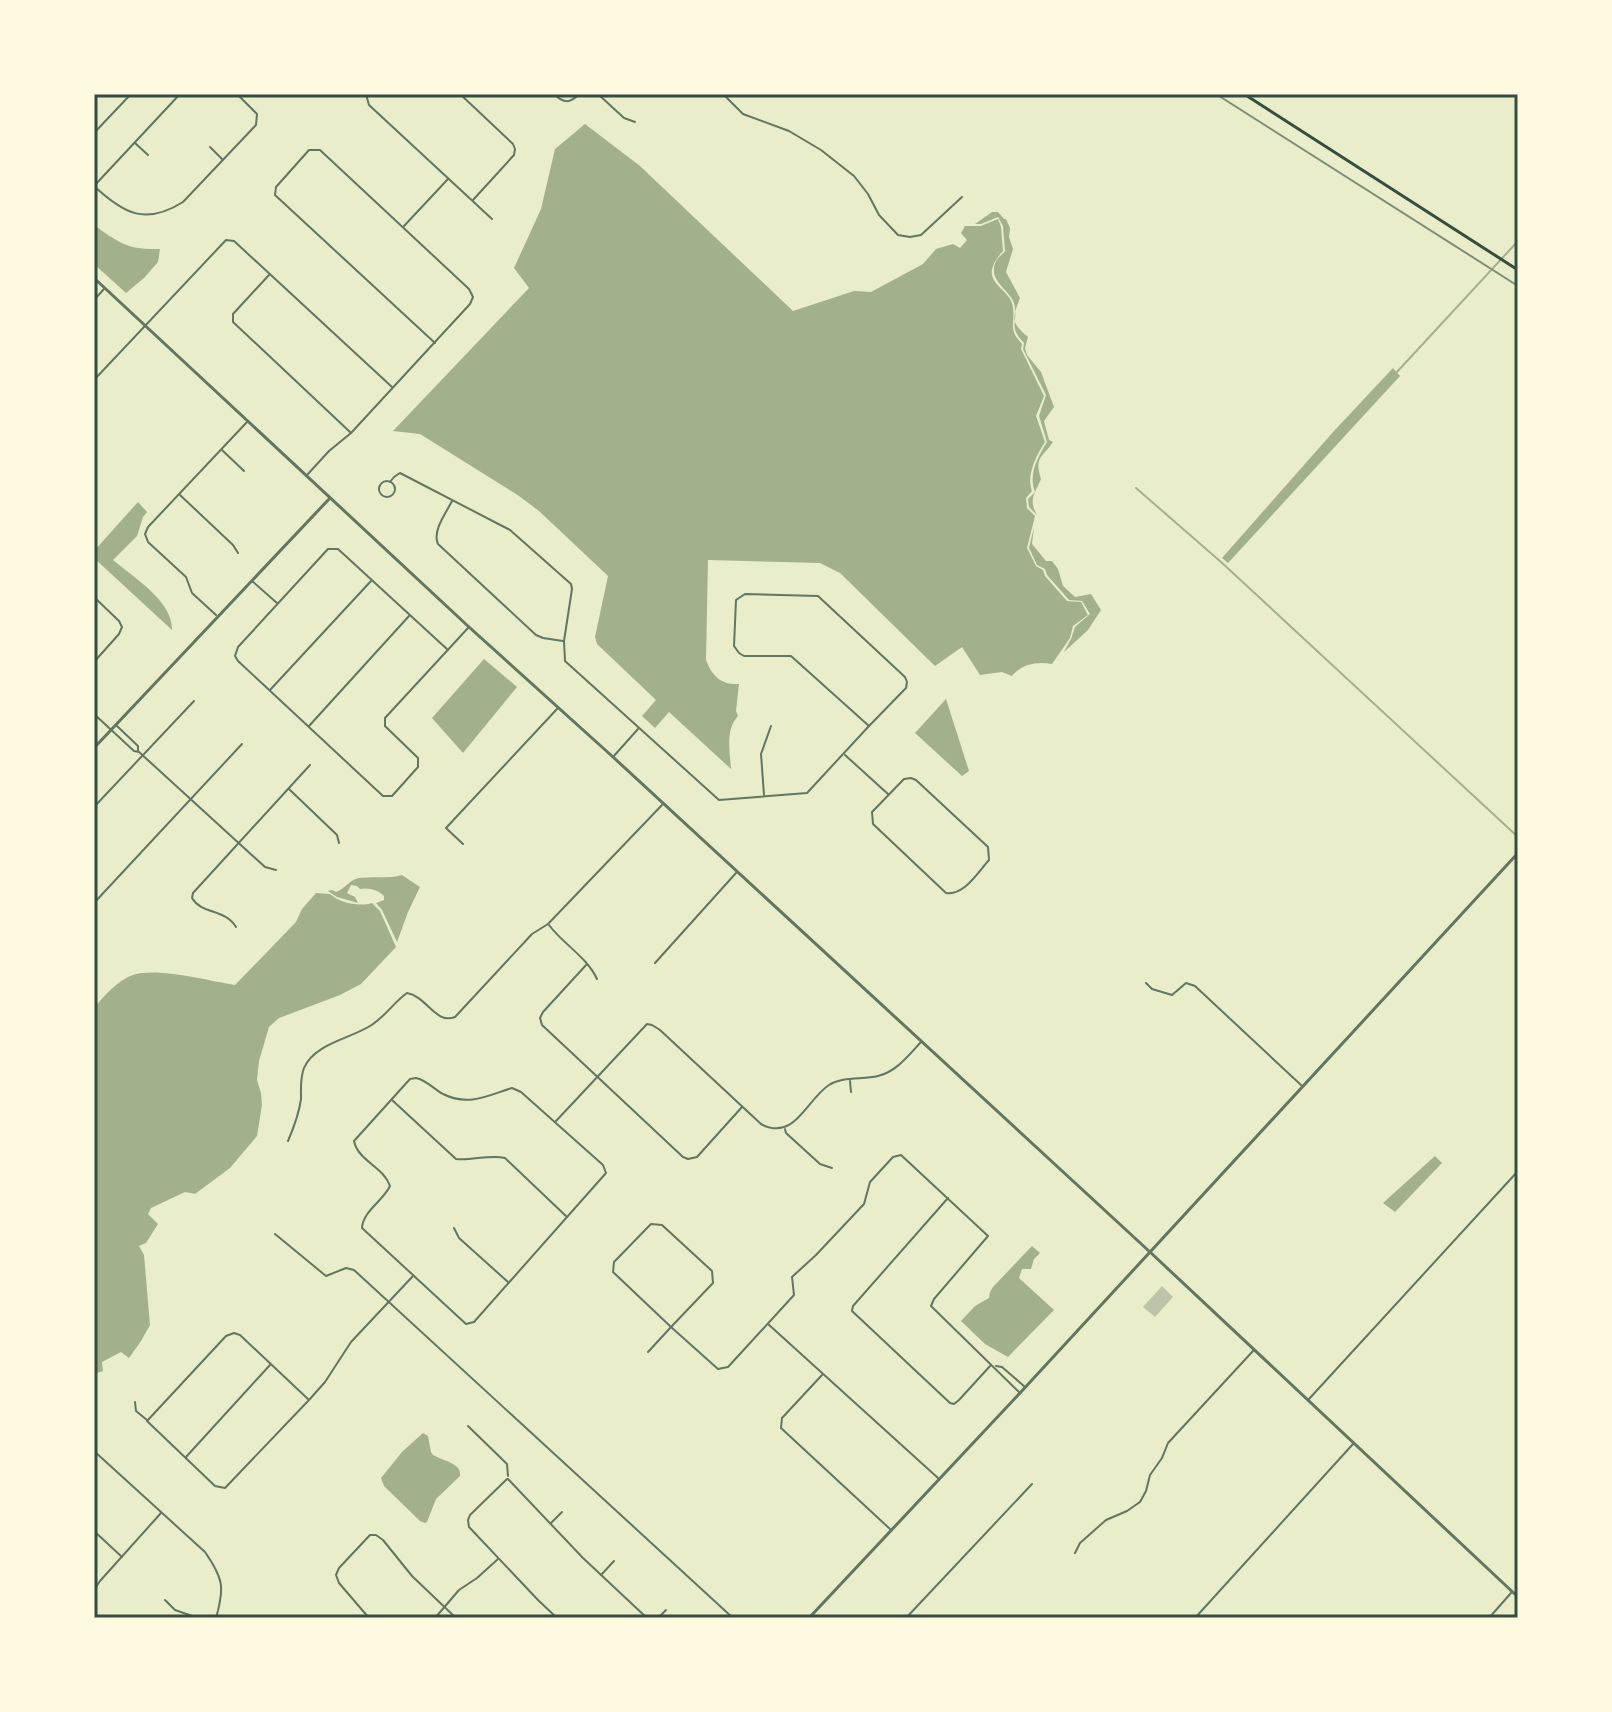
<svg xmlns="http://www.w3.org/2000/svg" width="1612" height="1712" viewBox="0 0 1612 1712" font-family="Arial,sans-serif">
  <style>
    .water { fill: #a3b18a }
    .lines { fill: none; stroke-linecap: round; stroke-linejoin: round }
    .stream { stroke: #a3b18a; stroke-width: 2 }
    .building { fill: #bcc5a7 }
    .minor { stroke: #617663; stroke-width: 2 }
    .tertiary { stroke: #617663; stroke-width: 3 }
    .secondary { stroke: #344e41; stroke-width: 3 }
    .rail { stroke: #7c8e77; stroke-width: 2 }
    .neatline { fill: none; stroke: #344e41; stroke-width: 3 }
  </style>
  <rect width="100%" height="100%" fill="#e9edc9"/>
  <!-- water -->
  <g class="water">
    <path d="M585 124 640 166 793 311 854 291 871 292 923 264 936 249 953 244 960 248 967 240 961 233 965 226H981L998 219 1001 227 1003 251C974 283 1010 286 1013 307 1015 325 1008 329 1022 344L1021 349 1044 396 1036 416 1045 442C1036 456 1026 475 1032 491L1026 498 1027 508 1035 516 1027 548 1036 566 1043 570 1045 576 1067 601 1081 602 1088 615 1073 626 1070 638 1052 664C1038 661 1021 664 1012 676L1002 672 980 675 962 647 935 666 840 573 820 563 708 560 706 660C712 676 721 685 739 684L736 711 738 716C725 730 730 752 731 769L669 712 655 728 642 716 656 700 597 644 595 637 608 576 539 511 519 496 420 434 393 431 529 288 514 268 541 209 555 149Z"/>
    <path d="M992 212H998L1004 219H1006L1010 228 1009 237 1013 249 1006 272 1020 298C1012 319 1011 323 1028 337L1025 348 1027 355 1041 372 1054 407 1044 421 1049 440 1053 442C1042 458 1034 457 1041 479 1035 494 1028 499 1037 515L1029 507 1028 499 1035 492C1028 474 1038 457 1047 442L1039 416 1046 395 1023 349 1024 343C1009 327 1017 325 1015 307 1013 290 986 282 996 261 998 257 1002 255 1005 251L1003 226 998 217 981 224H975Z"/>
    <path d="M94 225C119 243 128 250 160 249L158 262 144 278 126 293 94 264Z"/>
    <polygon points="1393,368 1400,376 1228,563 1222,558 1334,431"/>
    <path d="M138 502 147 512 143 517 137 536 113 560C133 577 173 601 172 630L94 558V551Z"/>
    <polygon points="1034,527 1032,544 1046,561 1052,561 1058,569 1063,586 1075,597 1091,594 1101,610 1088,630 1064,652 1071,639 1075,627 1090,614 1082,601 1069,600 1047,575 1045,569 1037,565 1029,548"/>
    <polygon points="484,659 517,687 463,753 432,718"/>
    <polygon points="946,699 969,771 962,776 915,733"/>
    <path d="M402 875 420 887 408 912 397 942 382 910 376 903 384 900V896C379 890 368 887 360 889L357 886 351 885 347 893 355 897 358 903 337 897 328 891 332 890 336 892C345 889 349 880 359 878 373 876 388 879 402 875Z"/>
    <path d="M316 893 330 894C340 903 359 907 372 903L380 911 396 947 361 984 340 995 279 1018 269 1027 259 1061 257 1080 261 1093 262 1105 257 1136 230 1168 195 1194 185 1192 151 1208 148 1214 158 1224 146 1243 139 1246 144 1255 150 1325 141 1341 129 1358 121 1352 102 1362 103 1371 94 1374V1008C104 996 118 980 133 975 158 967 208 981 235 985L296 922 302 909Z"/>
    <polygon points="1435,1156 1442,1163 1395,1212 1383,1203"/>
    <polygon points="1032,1246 1040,1253 1034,1259 1031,1269 1022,1269 1019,1278 1054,1310 1008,1357 985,1344 961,1321 975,1306 989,1298 990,1292 993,1287"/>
    <path d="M423 1433 428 1436 431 1452 433 1455C443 1461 462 1463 460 1476L436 1499 427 1522 425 1523 420 1521 384 1486 381 1478 402 1452Z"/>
  </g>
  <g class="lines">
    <!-- stream -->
    <g class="stream">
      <polyline points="1396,373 1518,241"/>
      <polyline points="1136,488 1221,562 1518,837"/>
    </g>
  </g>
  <!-- building -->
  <polygon class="building" points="1162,1286 1173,1297 1155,1317 1143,1307"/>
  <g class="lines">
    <!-- minor -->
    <g class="minor">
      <polyline points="368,94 367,98 369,105 492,219"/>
      <polyline points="460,94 513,144 515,149 514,155 473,200"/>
      <path d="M554 94C563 103 570 104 579 94"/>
      <polyline points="598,94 624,118 635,122"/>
      <polyline points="723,94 743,114 789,131 821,150 854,176 868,194 879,215 898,235 910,237 921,235 962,197"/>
      <polyline points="94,133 131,94"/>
      <polyline points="135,143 148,155"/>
      <polyline points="210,147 222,159"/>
      <polyline points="95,185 180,94"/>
      <path d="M94 186C123 213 145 226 183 202L256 125 257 114 237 94"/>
      <polyline points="404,226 448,179"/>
      <polyline points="269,275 233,314 233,322 350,432"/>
      <polyline points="94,300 104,289"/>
      <polyline points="94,380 226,240 234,241 392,387"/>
      <polyline points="222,450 244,471"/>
      <polyline points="307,475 329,451 351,433 470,304 473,297 469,289 320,150 309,150 276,187 275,195 435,343"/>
      <circle cx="387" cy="489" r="8"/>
      <polyline points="390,482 394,477 400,473 510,530 571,584 572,589 564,641 565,661 719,800 807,793 869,726"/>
      <polyline points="180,495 233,545 238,553"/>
      <path d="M452 501C446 513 432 531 438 544L536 635 543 638 563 641"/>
      <polyline points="252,581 277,603"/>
      <polygon points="745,594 818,596 905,677 907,682 906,688 869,726 791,656 744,656 739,653 734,646 736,600"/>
      <polyline points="94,597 119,621 122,627 119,634 94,662"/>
      <polyline points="216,615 192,593 186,577 148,542 145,534 148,527 247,422"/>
      <polyline points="448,650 338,549 328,549 238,647 235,656 238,661 383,796 392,796 418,767 418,758 385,726 385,718 468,628"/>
      <polyline points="270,690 371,581"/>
      <polyline points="94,714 134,751 139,752 265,867 276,870"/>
      <polyline points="117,726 138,746 138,751"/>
      <polyline points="309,726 409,616"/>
      <polyline points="845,755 888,794"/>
      <polyline points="613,757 638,729"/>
      <path d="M911 778 916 780 988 847 989 860C978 872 964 896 946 893L873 824 872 812 904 779Z"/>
      <polyline points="289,789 337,835 339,843"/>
      <polyline points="764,795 761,754 771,726"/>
      <polyline points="94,807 194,701"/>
      <polyline points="463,844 446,828 557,709"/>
      <polyline points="94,903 242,744"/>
      <path d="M549 925C563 944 587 957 597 979"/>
      <path d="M236 927C224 908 202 915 192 898L193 893 310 765"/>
      <polyline points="655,963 736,873"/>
      <polyline points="587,964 543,1012 540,1018 542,1025 683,1157 688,1159 697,1157 742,1107"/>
      <polyline points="1146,983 1152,989 1172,995 1186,983 1195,986 1301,1085"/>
      <path d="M416 1078C426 1080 434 1089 443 1094 469 1107 489 1095 512 1088L521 1092 603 1165 606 1173 474 1322 466 1324 362 1228C363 1211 383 1201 390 1186 384 1167 358 1161 354 1141L410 1079Z"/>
      <polyline points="850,1081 851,1092"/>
      <path d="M392 1100 456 1159C472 1161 489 1154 505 1158L567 1217"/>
      <path d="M556 1121 647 1024 652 1025 660 1030 761 1124C795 1142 806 1100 829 1085 843 1076 863 1080 878 1076 896 1072 909 1055 921 1042"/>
      <polyline points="785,1129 786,1133 820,1164 832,1168"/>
      <path d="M288 1141C294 1127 299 1114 301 1099 301 1089 300 1078 304 1068 314 1044 349 1039 370 1026 385 1017 394 1002 407 993 426 996 436 1025 455 1017L532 934 548 924 662 805"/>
      <polyline points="948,1198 853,1306 852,1311 950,1403 954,1404 959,1400 991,1365"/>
      <polygon points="651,1224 662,1225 712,1271 713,1283 671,1327 613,1272 614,1262"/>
      <polyline points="454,1228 459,1238 508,1282"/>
      <polyline points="275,1234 326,1276 346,1268 354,1270 733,1618"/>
      <polyline points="768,1324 938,1478"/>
      <polyline points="648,1352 671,1327 718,1369 728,1367 794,1295 792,1277 816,1255 864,1204 870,1182 893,1157 901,1155 988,1236 934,1299 931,1306 1020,1393"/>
      <polyline points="996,1366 1002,1367 1025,1387"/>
      <polyline points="822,1375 782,1418 781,1428 890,1529"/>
      <polyline points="1309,1399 1518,1171"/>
      <polyline points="309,1400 240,1335 234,1333 226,1336 147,1421 215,1486 225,1488 309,1400 325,1382 351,1342 413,1276"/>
      <polyline points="135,1402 136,1411 147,1420"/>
      <polyline points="468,1426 507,1464 508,1476"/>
      <path d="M94 1451 205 1552C223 1578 225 1587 216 1618"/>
      <polyline points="186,1457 270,1365"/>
      <polyline points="507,1479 470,1515 468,1520 469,1527 538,1600 557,1618"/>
      <polyline points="508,1479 583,1558 647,1618"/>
      <polyline points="551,1523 562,1512"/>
      <polyline points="94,1531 122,1557"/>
      <polyline points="1075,1553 1080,1543 1106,1520 1127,1511 1140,1502 1146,1491 1150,1475 1162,1458 1168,1443 1253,1351"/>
      <polyline points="601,1575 614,1561"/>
      <polyline points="94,1590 100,1581 161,1513"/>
      <polyline points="165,1600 175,1610 198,1618"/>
      <polyline points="369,1618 339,1583 336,1575 339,1568 370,1535 376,1535 383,1540 412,1576 456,1618"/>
      <polyline points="435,1618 459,1590 477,1578 498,1559"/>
      <polyline points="658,1618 666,1610"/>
      <polyline points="906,1618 1032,1484"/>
      <polyline points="1195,1618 1353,1444"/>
      <polyline points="1489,1618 1511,1593"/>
    </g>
    <!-- tertiary -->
    <g class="tertiary">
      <polyline points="94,278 469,627 613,757 1150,1252 1518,1597"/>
      <polyline points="94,748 330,498"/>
      <polyline points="809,1618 1020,1393 1518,853"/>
    </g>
    <!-- secondary -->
    <polyline class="secondary" points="1244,94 1518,270"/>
    <!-- rail -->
    <polyline class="rail" points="1216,94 1518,286"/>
  </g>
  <!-- border -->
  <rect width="1612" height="1712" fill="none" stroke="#fefae0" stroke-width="192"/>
  <rect x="96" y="96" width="1420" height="1520" class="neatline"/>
</svg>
